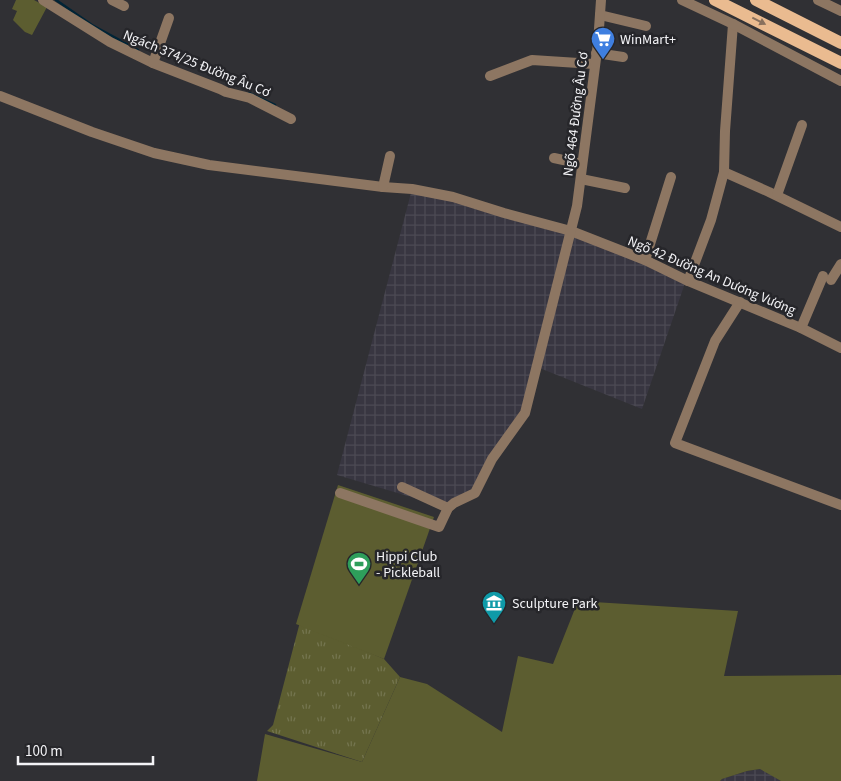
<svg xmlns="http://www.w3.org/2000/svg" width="841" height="781" viewBox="0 0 841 781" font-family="'Source Sans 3',sans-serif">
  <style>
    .industrial { fill: url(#industrial-grid) }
    .grass { fill: url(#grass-tufts) }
    .garden { fill: #5c5d30 }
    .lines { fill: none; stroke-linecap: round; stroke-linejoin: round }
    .stream { stroke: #002436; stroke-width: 2.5 }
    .minor { stroke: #8d7662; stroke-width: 10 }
    .tertiary { stroke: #8d7662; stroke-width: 10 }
    .primary { stroke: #eabb90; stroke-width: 12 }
    .oneway { fill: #88705d }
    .labels { text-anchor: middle; stroke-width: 5; stroke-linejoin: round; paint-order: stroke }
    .poi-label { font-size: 14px; fill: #f4f4f7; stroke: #26262a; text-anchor: start }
    .street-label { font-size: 14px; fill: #f4f4f7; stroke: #26262a }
  </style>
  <defs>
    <pattern id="industrial-grid" width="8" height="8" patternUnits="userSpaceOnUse" patternTransform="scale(1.25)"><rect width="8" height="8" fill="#383641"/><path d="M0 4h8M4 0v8" fill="none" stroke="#4c4a54"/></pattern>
    <pattern id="grass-tufts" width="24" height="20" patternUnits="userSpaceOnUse" patternTransform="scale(1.25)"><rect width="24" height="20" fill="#5c5d30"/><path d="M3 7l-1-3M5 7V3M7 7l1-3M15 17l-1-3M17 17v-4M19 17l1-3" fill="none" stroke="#74754f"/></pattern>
  </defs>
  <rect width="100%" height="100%" fill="#303034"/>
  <!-- industrial -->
  <g class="industrial">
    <polygon points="412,189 571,231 686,280 642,409 537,367 525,413 475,493 448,508 337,475"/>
    <polygon points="761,769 781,781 720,781 722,779 747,771"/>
  </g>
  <!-- grass -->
  <polygon class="grass" points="300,622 384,659 400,677 362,762 267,731 273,725"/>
  <!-- garden -->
  <g class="garden">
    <polygon points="16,0 34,0 47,7 32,35 25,32 13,20 17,11 12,9"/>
    <polygon points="338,485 434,517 384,659 296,624"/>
    <polygon points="578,601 738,611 724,676 841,675 841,781 781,781 760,769 747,771 722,779 720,781 257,781 265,734 362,762 400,677 427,684 502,732 518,656 553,664"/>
  </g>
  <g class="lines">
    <!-- stream -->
    <g class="stream">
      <polyline points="56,0 92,25 138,50"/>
      <polyline points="249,93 275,105"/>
    </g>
    <!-- minor -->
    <g class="minor">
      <polyline points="43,0 110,42 153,63 220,89 226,92 250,98 291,119"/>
      <polyline points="112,0 124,6"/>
      <polyline points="600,15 646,26"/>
      <polyline points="596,53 623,57"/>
      <polyline points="153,63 169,18"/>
      <polyline points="490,76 532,60 594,64"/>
      <polyline points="0,96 92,132 154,153 209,165 383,187 412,189 453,197 504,213 571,231 645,260 688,281 801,328 841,348"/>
      <polyline points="554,158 582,164"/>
      <polyline points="724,172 769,192 841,227"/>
      <polyline points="581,179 625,188"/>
      <polyline points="383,187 390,156"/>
      <polyline points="777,195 802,125"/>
      <polyline points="645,260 671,177"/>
      <polyline points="831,280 841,264"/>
      <polyline points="688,281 711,220 724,172 725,131 733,24"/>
      <polyline points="740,302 715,341 675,443 841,505"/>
      <polyline points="801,328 823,276"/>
      <polyline points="402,487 448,508"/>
      <polyline points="340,493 439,527 448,508 454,503 475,493 492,459 525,413 577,206 598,43 601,0"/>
    </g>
    <!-- tertiary -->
    <g class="tertiary">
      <polyline points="682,0 733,24 841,81"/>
      <polyline points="818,0 841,11"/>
    </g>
    <!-- primary -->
    <g class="primary">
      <polyline points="715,0 841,63"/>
      <polyline points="756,0 841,43"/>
    </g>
  </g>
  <!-- one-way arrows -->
  <defs><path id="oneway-solid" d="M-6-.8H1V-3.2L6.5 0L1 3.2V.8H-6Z" transform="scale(1.25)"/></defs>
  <use class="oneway" href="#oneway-solid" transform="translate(759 21) rotate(27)"/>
  <!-- icons -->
  <defs>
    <symbol id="supermarket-pin" viewBox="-11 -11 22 30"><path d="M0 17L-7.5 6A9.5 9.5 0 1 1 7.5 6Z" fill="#3f7fe0" stroke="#26262a"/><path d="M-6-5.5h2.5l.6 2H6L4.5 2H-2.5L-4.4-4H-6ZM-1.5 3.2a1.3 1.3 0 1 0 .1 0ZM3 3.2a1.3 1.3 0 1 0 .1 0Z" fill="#fff"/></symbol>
    <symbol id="stadium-pin" viewBox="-11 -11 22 30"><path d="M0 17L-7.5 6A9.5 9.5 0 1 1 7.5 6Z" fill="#2e9e5b" stroke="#26262a"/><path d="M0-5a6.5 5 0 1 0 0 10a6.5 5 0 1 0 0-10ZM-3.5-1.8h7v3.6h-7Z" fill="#fff"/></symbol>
    <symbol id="museum-pin" viewBox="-11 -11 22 30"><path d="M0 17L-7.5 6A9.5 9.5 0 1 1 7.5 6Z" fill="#0f9aa8" stroke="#26262a"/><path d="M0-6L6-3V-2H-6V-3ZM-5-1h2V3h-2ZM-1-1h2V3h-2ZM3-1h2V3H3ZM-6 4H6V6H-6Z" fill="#fff"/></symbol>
  </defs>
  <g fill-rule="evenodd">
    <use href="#supermarket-pin" x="589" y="25" width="28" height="38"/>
    <use href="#stadium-pin" x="345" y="550" width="28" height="38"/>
    <use href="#museum-pin" x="480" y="589" width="28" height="38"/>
  </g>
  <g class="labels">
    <!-- poi labels -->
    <g class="poi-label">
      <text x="620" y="44">WinMart+</text>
      <text x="376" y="561">Hippi Club<tspan x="376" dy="16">- Pickleball</tspan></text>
      <text x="512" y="608">Sculpture Park</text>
    </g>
    <!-- street labels -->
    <g class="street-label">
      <text transform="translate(197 63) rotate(22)" y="5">Ngách 374/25 Đường Âu Cơ</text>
      <text transform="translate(575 114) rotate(-83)" y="5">Ngõ 464 Đường Âu Cơ</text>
      <text transform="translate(712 275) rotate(23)" y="5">Ngõ 42 Đường An Dương Vương</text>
    </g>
  </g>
  <!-- scale -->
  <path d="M18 756v8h135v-8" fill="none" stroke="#f4f4f7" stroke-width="2.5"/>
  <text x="25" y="756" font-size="15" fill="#f4f4f7" stroke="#26262a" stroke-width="4" paint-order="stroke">100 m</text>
</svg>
